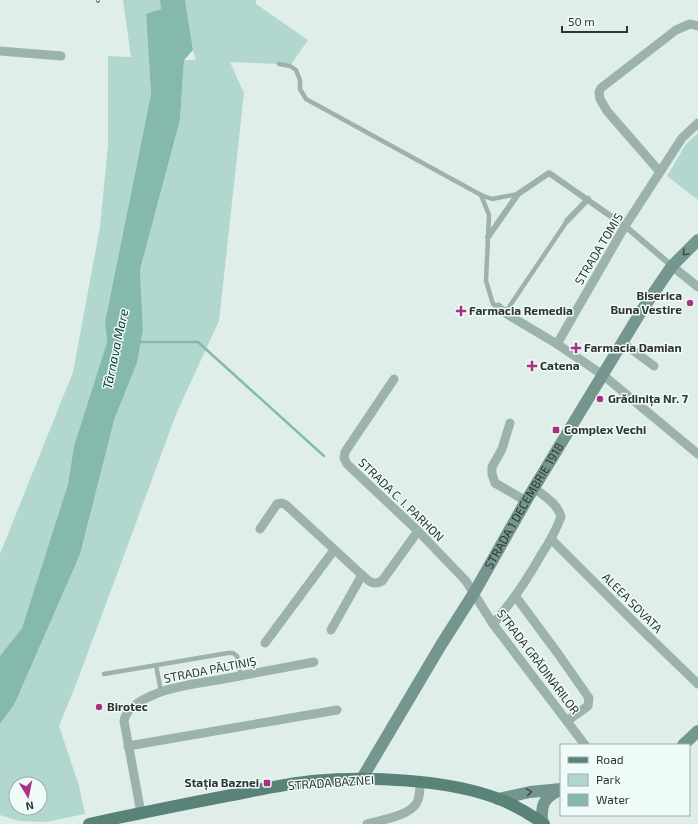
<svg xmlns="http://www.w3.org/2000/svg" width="698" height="824" viewBox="0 0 698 824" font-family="'Exo 2',sans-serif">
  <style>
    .green { fill: #b2d7ce; fill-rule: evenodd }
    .water { fill: #86b9ad }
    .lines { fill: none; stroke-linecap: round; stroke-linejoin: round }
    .stream { stroke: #86b9ad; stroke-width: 2.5 }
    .service { stroke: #9cb2ac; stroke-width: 4.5 }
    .pedestrian { stroke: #9cb2ac; stroke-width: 6 }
    .minor { stroke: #9cb2ac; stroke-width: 9 }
    .secondary { stroke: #75968e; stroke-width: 12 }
    .primary { stroke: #598279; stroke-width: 12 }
    .rail-casing { stroke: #79827f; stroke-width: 4 }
    .rail { stroke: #eefbf8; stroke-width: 2.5; stroke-dasharray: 8; stroke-linecap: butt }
    .oneway { stroke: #404c49 }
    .poi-dot { fill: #a83085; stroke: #eefbf8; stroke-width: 1.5 }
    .labels { text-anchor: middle; stroke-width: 3; stroke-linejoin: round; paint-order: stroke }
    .street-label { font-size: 12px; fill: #2f3432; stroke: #eefbf8 }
    .poi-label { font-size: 12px; font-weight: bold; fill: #2f3432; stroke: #eefbf8; text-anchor: start }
    .water-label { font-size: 13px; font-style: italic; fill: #093a31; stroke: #eefbf8 }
  </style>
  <rect width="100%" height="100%" fill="#e0eeea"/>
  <!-- green -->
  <g class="green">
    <polygon points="123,0 160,0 162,9 146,14 151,94 105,322 107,342 74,446 68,484 22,628 0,656 0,554 73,372 100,227 108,145 108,56 131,57"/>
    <path d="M185 0H256V4L308 40 290 66 279 64 230 62 244 93 219 321 177 412 77 682 59 726 79 786 85 814 46 822 19 821 0 815V724L14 705 114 420 137 363 143 330 140 270 180 120 184 60H196L193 50ZM16 784H40V808H16Z"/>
    <polygon points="698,133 698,200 667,176 686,144"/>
  </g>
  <!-- water -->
  <polygon class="water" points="160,0 185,0 193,50 184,60 180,120 140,270 143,330 137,363 114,420 80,554 14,705 0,724 0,656 22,628 68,484 74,446 107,342 105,322 151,94 146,14 161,9"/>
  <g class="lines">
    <!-- stream -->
    <polyline class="stream" points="139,342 198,342 324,456"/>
    <!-- service -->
    <g class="service">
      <polyline points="279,64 290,66 296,70 300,80 300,89 306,99 481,195 492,199 518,194"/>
      <polyline points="481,195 489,215 486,281 493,304 498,307"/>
      <polyline points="505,313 567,221"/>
      <polyline points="156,665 161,692"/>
      <polyline points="104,674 228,653 233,653 237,656 241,676"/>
    </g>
    <!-- pedestrian -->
    <g class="pedestrian">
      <polyline points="567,221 588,199"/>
      <polyline points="488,237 518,194 549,173 625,226 672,266"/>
    </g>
    <!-- minor -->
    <g class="minor">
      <polyline points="0,51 61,56"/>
      <polyline points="698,123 682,138 625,226 557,344 603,375 698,454"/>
      <polyline points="660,172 607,111 600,99 599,92 601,88 676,30 690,24 698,26"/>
      <polyline points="672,266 698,287"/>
      <polyline points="498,307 505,313 557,344"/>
      <polyline points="623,343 654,366"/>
      <polyline points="394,379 345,452 344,458 347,464 418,531 466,581 493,624 585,745"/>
      <polyline points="510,423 502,449 492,467 492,474 495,483 526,501"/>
      <path d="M260 529 277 504 282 503 286 505 362 575C369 581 373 586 382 581L418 531"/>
      <polyline points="551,539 639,627 698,684"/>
      <polyline points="516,597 559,655 589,698 588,706 567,721"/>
      <path d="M493 624C512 602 527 580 541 555 549 543 556 530 561 517 558 504 544 496 534 488"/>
      <polyline points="331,630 362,575"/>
      <polyline points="265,643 334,550"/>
      <polyline points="128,746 337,710"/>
      <path d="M141 813 124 721C126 707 145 698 158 693 176 686 198 683 218 680 250 674 282 668 314 662"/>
      <path d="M367 824C381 820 408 816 416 804 420 798 420 790 420 783"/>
    </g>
    <!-- secondary -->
    <g class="secondary">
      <polyline points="683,745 698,731"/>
      <path id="s1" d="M361 780 441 645 474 593 526 501 642 310 672 266 698 240"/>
      <polyline points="498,799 530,792 561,789"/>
      <path d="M542 823C541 805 543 797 561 790"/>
    </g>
    <!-- primary -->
    <path class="primary" d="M89 824C136 814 184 804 232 795 258 790 285 784 312 781 367 776 447 779 499 799 514 805 530 814 544 824"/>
    <defs>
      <polyline id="rail" points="98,0 98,1"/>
    </defs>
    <!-- rail casing -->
    <use href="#rail" class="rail-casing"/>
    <!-- rail -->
    <use href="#rail" class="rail"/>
  </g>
  <!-- one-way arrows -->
  <defs><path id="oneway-chevron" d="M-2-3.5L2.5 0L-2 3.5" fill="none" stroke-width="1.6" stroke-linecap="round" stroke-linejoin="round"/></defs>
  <g class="oneway">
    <use href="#oneway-chevron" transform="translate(685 253) rotate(135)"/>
    <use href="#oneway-chevron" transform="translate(529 792) rotate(-9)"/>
  </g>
  <!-- markers -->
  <g class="poi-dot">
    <circle cx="690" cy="303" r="4"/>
    <path d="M459 305h4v4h4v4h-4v4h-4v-4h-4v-4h4z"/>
    <path d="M574 342h4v4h4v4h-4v4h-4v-4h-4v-4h4z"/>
    <path d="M530 360h4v4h4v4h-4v4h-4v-4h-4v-4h4z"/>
    <circle cx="600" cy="399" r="4"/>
    <rect x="552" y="426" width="8" height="8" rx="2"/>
    <circle cx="99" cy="707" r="4"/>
    <rect x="263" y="779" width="8" height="8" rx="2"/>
  </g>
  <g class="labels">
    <!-- street labels -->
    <g class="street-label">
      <text transform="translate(599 249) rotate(-59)" y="4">STRADA TOMIS</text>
      <text transform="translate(401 500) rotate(44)" y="4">STRADA C. I. PARHON</text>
      <text dy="4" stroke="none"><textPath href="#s1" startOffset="319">STRADA 1 DECEMBRIE 1918</textPath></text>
      <text transform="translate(632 603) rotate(45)" y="4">ALEEA SOVATA</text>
      <text transform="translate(538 662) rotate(53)" y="4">STRADA GRĂDINARILOR</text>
      <text transform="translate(210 670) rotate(-11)" y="4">STRADA PĂLTINIȘ</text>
      <text transform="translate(331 783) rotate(-4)" y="4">STRADA BAZNEI</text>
    </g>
    <!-- poi labels -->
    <g class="poi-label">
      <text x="682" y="300" text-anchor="end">Biserica<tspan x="682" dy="14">Buna Vestire</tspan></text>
      <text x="469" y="315">Farmacia Remedia</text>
      <text x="584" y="352">Farmacia Damian</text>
      <text x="540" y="370">Catena</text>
      <text x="608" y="403">Grădinița Nr. 7</text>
      <text x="564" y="434">Complex Vechi</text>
      <text x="107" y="711">Birotec</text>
      <text x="259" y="787" text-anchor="end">Stația Baznei</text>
    </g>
    <!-- water labels -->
    <g class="water-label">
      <text transform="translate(115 349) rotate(-78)" y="5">Târnava Mare</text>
    </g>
  </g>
  <!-- legend -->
  <rect x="560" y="744" width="130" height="72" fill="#eefbf8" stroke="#a2aba9"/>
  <rect x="568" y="757" width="20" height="6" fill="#598279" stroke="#a2aba9"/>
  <text x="596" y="764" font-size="12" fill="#2f3432">Road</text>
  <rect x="568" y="774" width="20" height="12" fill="#b2d7ce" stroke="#a2aba9"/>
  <text x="596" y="784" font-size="12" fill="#2f3432">Park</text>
  <rect x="568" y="794" width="20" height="12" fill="#86b9ad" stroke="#a2aba9"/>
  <text x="596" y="804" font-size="12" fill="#2f3432">Water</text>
  <!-- north arrow -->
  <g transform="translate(28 796) rotate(170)"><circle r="19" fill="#eefbf8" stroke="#a2aba9"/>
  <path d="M0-3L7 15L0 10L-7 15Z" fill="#a83085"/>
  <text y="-6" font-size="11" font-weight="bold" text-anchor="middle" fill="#2f3432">N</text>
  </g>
  <!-- scale -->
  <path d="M562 26v6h65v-6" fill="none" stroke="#2f3432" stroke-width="2"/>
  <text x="568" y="26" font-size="12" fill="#2f3432" stroke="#eefbf8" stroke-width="3" paint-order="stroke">50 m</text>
</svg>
